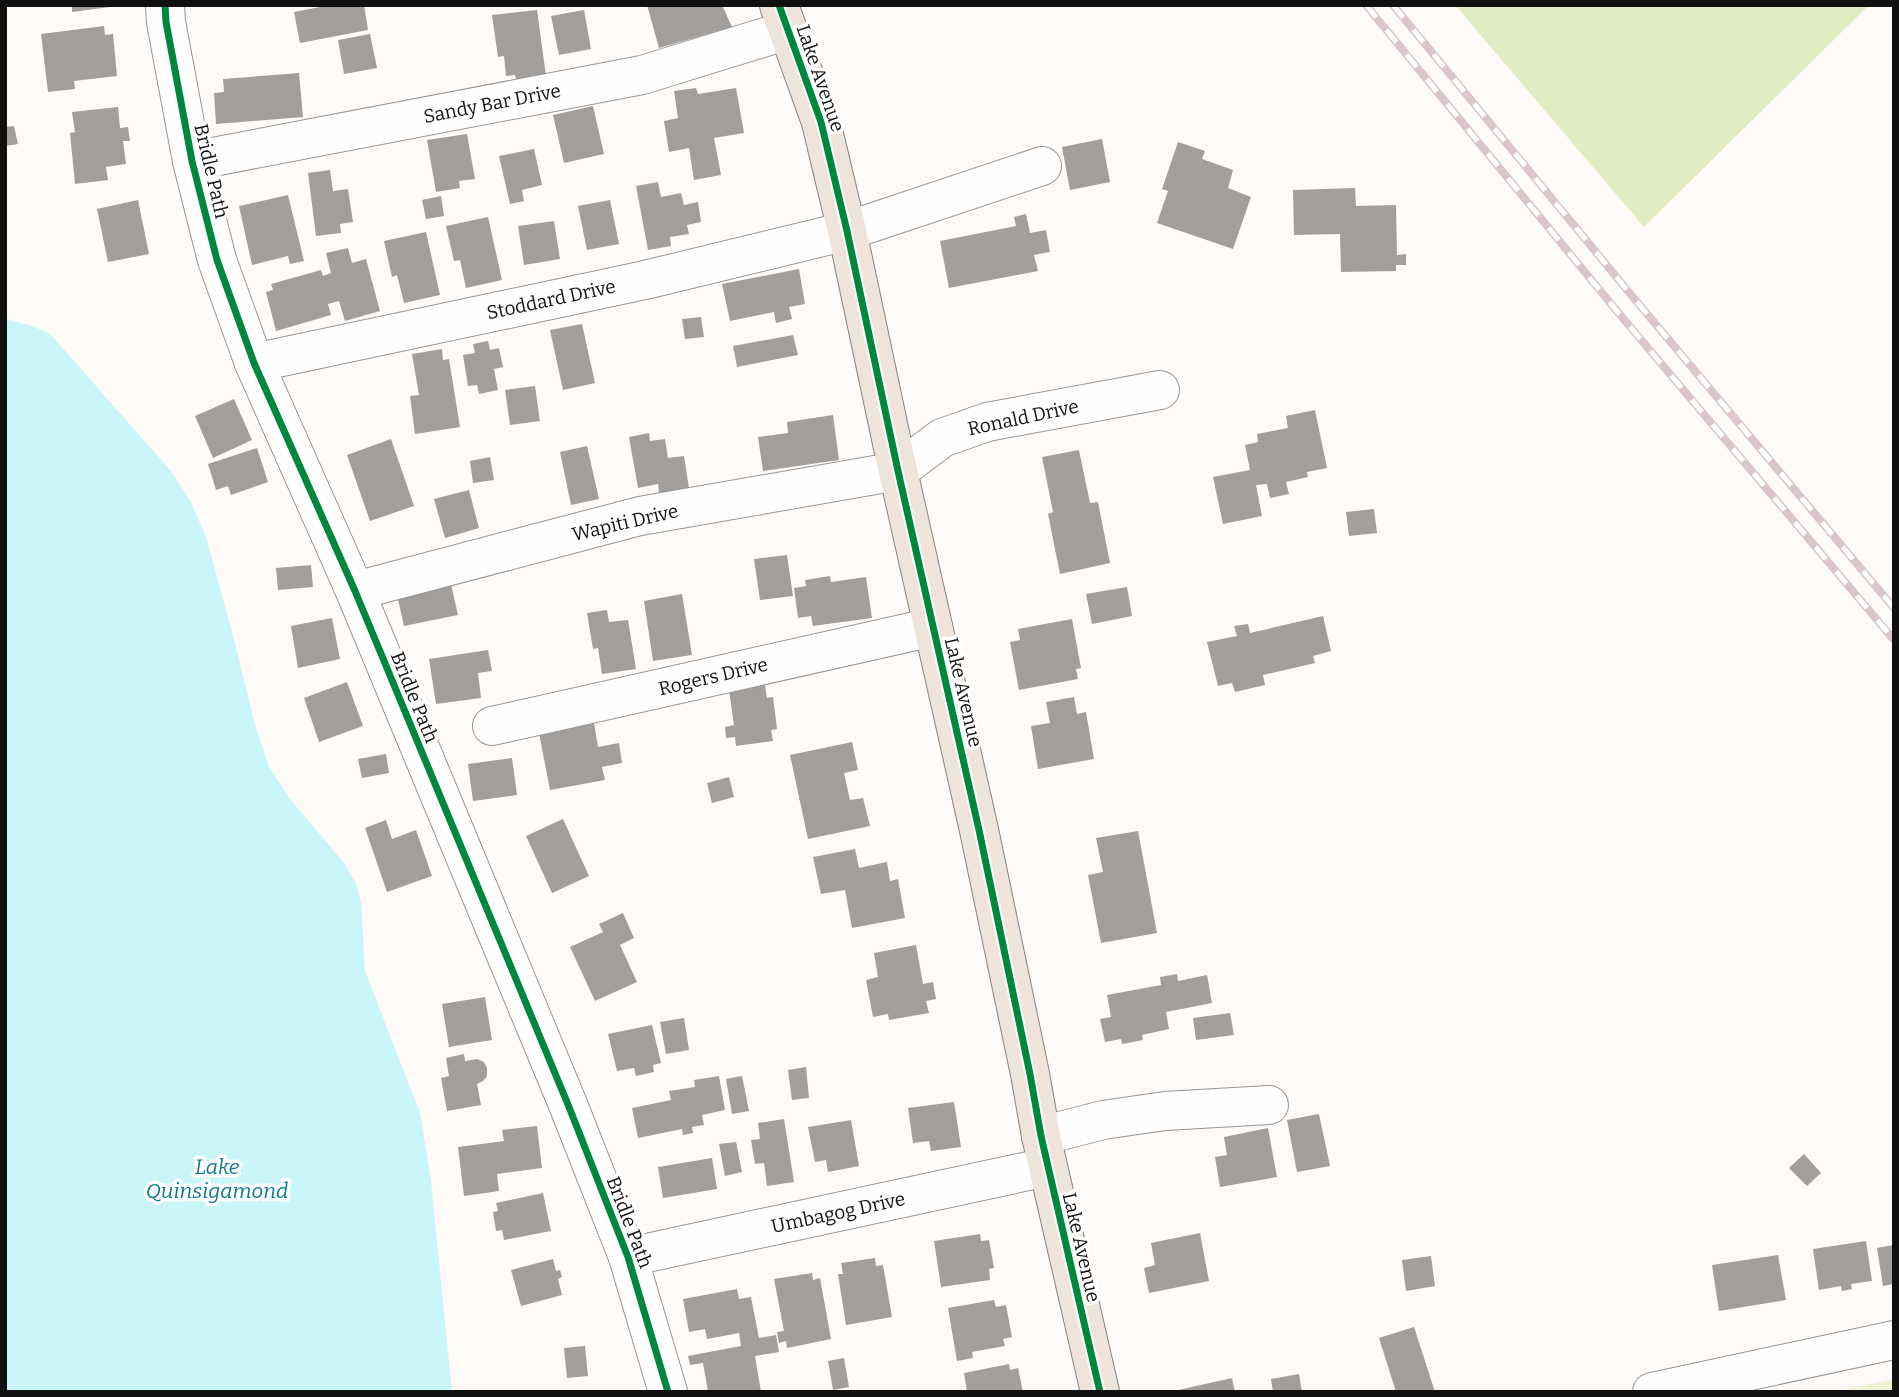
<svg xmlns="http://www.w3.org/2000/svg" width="1899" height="1397" viewBox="0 0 1899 1397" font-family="Bitter,serif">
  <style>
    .green { fill: #eff4d5 }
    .forest { fill: #e2ecc2 }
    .water { fill: #caf6fa }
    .building { fill: #a19e9c }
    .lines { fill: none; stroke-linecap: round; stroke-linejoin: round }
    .minor-casing { stroke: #979695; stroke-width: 40 }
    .major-casing { stroke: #858382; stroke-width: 40 }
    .minor { stroke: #fffefe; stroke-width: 38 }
    .major { stroke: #eee4da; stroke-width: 38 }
    .rail-casing { stroke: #dbc4cb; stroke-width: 8 }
    .rail { stroke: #fff; stroke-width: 5; stroke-dasharray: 16; stroke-linecap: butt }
    .cycleway-casing { stroke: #fff; stroke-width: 11 }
    .cycleway { stroke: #00873e; stroke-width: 7 }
    .labels { text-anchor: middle; stroke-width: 7; stroke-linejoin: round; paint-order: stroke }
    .street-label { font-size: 19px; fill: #111; stroke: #fff }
    .water-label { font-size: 21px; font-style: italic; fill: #0c7b92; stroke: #fff }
  </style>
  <rect width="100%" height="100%" fill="#fdfaf7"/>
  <!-- green -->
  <polygon class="green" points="1894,1379 1894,1392 1834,1392"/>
  <!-- forest -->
  <polygon class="forest" points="1455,5 1869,5 1644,227"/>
  <!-- water -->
  <polygon class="water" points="5,319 33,326 51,335 171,471 191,502 206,537 235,643 255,725 269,767 290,799 345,864 356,884 361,902 365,971 420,1113 431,1180 452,1392 5,1392"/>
  <!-- building -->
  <g class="building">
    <polygon points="72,5 110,5 110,7 72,12"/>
    <polygon points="330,5 364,5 368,30 300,43 294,12"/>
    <polygon points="647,5 722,5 732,27 659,48"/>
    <polygon points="537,10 546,76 516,80 515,75 506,76 504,56 498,57 492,15"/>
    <polygon points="584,10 591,49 559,55 551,16"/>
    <polygon points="104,26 105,35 113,34 117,76 74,81 75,89 48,92 41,34"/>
    <polygon points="370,34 377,68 344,74 338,40"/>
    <polygon points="299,73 303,117 216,124 214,93 224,92 223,79"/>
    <polygon points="696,88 698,94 736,88 744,133 714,138 721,175 694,180 689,148 669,152 664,121 678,118 674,91"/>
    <polygon points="593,106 604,154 564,163 553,115"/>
    <polygon points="118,107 120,128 128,127 130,141 123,141 126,164 106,167 108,180 75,184 70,133 75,132 72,112"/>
    <polygon points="14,126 18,144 5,146 5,127"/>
    <polygon points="467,134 475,179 459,181 460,188 436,192 427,140"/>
    <polygon points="1102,139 1110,182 1070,190 1062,147"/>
    <polygon points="1178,142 1205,151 1202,159 1233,170 1228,188 1251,197 1233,249 1157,223 1168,191 1162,189"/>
    <polygon points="534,149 542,185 522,190 524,201 510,204 499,156"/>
    <polygon points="330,170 333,191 348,189 353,222 340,224 341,233 316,236 308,173"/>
    <polygon points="658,182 661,197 681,193 684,205 698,202 701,222 687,225 689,234 670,237 671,246 648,250 636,186"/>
    <polygon points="1355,188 1356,206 1396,205 1397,255 1406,254 1406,265 1396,265 1396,271 1341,272 1340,234 1294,235 1293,190"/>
    <polygon points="288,195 304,261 290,264 288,256 252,265 239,206"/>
    <polygon points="441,196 444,216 426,219 422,200"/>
    <polygon points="138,200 149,254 108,262 97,209"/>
    <polygon points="610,200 619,244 587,250 578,206"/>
    <polygon points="1026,214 1030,233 1046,230 1050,252 1034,255 1038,271 949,288 940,241 1016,226 1014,217"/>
    <polygon points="488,217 502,280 466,288 460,260 454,261 446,226"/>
    <polygon points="554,221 560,259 524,265 518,226"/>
    <polygon points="426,232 440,295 404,303 397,275 392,277 384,241"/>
    <polygon points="348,248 352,263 366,259 380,311 345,321 339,301 328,304 331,315 276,331 266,292 273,290 271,284 321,270 323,276 331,273 326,253"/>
    <polygon points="799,269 805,304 789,307 792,319 776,323 774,312 730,321 722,284"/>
    <polygon points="701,317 704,337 685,339 682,319"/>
    <polygon points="582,324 595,383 563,390 550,330"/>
    <polygon points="793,335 798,355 737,367 733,346"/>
    <polygon points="488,341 490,350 499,348 503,367 494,369 498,390 479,394 477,385 468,386 463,355 475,353 473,344"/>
    <polygon points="442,349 443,360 449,359 460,427 415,434 410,396 419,395 412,354"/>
    <polygon points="535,386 540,421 510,425 505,390"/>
    <polygon points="234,399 252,440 213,458 195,416"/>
    <polygon points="1315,410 1327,468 1307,472 1308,477 1286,482 1289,494 1270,498 1267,484 1256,485 1262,516 1223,524 1213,477 1250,470 1245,445 1258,442 1257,434 1288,428 1286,416"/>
    <polygon points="833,415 839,460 763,471 758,437 788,433 787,422"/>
    <polygon points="649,433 650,441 665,439 668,458 684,456 689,488 659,493 658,484 638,488 629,437"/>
    <polygon points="391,439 414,506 370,521 347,455"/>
    <polygon points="587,446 599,499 571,505 560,452"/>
    <polygon points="257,448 268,482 231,495 228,486 216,490 208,464"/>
    <polygon points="1079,450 1090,503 1098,502 1110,563 1060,574 1048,514 1053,512 1042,457"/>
    <polygon points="490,457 494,480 473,483 470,461"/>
    <polygon points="469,490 479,528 445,538 434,499"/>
    <polygon points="1374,509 1377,533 1349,536 1346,512"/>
    <polygon points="787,555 793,596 760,600 754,559"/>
    <polygon points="311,565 313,587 278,590 276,568"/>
    <polygon points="830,576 831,582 866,577 872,618 813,626 811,616 798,618 794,588 806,586 805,580"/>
    <polygon points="451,584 458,615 404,626 397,595"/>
    <polygon points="1127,587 1132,616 1092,624 1086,594"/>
    <polygon points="682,594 692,655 653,661 644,601"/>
    <polygon points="607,610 609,622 628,620 636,669 602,674 598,648 593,649 587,613"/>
    <polygon points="1323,616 1331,651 1313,656 1315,663 1263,675 1265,685 1235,692 1232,683 1218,686 1207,642 1237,636 1234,626 1248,624 1250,633"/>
    <polygon points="332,618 340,659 298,668 291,626"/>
    <polygon points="1072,619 1081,668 1076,669 1078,679 1019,690 1010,642 1020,640 1018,629"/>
    <polygon points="488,650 492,671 478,673 481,698 436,704 429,659"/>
    <polygon points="347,682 363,726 319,742 304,698"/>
    <polygon points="765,685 767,698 773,697 777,729 771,730 773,741 736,746 735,737 726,738 725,727 734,725 729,690"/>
    <polygon points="1074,697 1077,714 1086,712 1094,759 1038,769 1031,726 1050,723 1046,702"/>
    <polygon points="594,723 598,747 619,743 622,763 602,767 605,780 550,790 539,733"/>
    <polygon points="852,742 858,770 844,773 850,800 863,798 870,826 808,839 790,755"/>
    <polygon points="386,754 389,773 362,778 358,759"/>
    <polygon points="512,758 517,795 473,801 468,764"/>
    <polygon points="729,777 734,797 712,803 707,783"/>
    <polygon points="563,819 589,876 552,893 526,836"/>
    <polygon points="386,820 392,839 416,830 432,876 387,892 365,828"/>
    <polygon points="1138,831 1157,933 1101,943 1088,875 1103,872 1096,838"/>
    <polygon points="855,849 859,868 887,862 890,881 898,879 905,918 852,928 845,890 821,894 813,857"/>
    <polygon points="623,913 634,938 620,945 637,982 595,1001 570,947 603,932 599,924"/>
    <polygon points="916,945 923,984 933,982 936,999 926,1001 929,1013 889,1020 888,1014 873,1017 866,980 878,977 874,953"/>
    <polygon points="1177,974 1178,981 1207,975 1212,1003 1166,1012 1169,1029 1142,1035 1143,1040 1122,1044 1121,1039 1105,1042 1100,1019 1111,1017 1107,995 1161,985 1160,977"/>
    <polygon points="485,997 492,1040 449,1047 442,1004"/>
    <polygon points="1230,1013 1234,1035 1196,1040 1193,1018"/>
    <polygon points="684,1018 689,1050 666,1054 660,1022"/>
    <polygon points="652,1025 661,1063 653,1065 654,1072 636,1076 634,1068 617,1071 608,1034"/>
    <polygon points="464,1054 465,1061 477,1059 484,1062 487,1068 487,1076 483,1081 477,1084 481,1105 447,1111 441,1078 449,1076 446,1058"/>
    <polygon points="806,1067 809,1098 792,1100 788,1070"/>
    <polygon points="719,1076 725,1110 702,1115 704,1125 692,1127 693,1133 683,1135 682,1129 638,1138 632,1108 671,1100 669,1091 695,1087 694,1080"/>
    <polygon points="742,1076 749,1111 732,1114 726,1079"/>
    <polygon points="954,1102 961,1147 931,1151 929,1141 913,1143 908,1108"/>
    <polygon points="1319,1114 1330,1166 1297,1172 1287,1120"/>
    <polygon points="784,1119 794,1182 767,1186 764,1163 755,1164 751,1140 760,1139 758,1123"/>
    <polygon points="851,1120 859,1166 828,1172 826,1160 815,1162 808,1127"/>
    <polygon points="537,1126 542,1168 497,1174 499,1191 464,1196 458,1147 504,1141 502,1130"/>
    <polygon points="1268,1128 1277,1177 1220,1187 1215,1157 1227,1155 1224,1137"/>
    <polygon points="736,1142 742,1172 725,1176 719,1144"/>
    <polygon points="1804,1154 1821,1173 1807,1186 1789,1168"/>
    <polygon points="712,1158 717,1189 663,1198 658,1167"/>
    <polygon points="543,1193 551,1231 504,1240 502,1230 496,1231 493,1212 498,1211 496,1203"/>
    <polygon points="1200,1233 1209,1281 1149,1293 1144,1268 1155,1265 1151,1243"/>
    <polygon points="980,1234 981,1241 989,1240 994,1268 989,1269 990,1280 941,1287 934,1241"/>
    <polygon points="1866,1241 1872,1281 1851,1284 1852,1289 1842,1291 1841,1286 1819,1290 1813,1249"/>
    <polygon points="1894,1245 1894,1284 1883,1286 1877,1248"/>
    <polygon points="1778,1255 1786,1300 1719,1311 1712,1265"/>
    <polygon points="1431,1256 1435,1286 1406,1291 1402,1260"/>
    <polygon points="875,1258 876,1266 883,1265 892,1317 846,1325 838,1274 843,1274 841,1263"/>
    <polygon points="553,1259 556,1271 560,1270 562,1277 558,1279 562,1295 521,1306 511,1270"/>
    <polygon points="812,1273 813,1280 820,1278 831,1339 787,1348 786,1341 779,1343 777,1332 784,1331 774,1279"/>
    <polygon points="737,1289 739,1299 751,1297 759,1338 776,1335 779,1352 755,1356 761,1392 708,1392 703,1363 690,1365 688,1356 741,1346 739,1333 707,1339 705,1329 689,1332 683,1299"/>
    <polygon points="994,1300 996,1307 1006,1305 1012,1337 1003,1339 1005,1346 972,1352 973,1358 957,1361 948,1308"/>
    <polygon points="1414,1327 1435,1392 1396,1392 1379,1338"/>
    <polygon points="585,1346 588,1376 567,1378 564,1348"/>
    <polygon points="844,1358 849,1387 833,1390 828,1361"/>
    <polygon points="1009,1364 1010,1370 1018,1368 1023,1392 967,1392 964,1373"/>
    <polygon points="1299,1374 1302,1392 1273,1392 1271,1379"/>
    <polygon points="1232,1378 1235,1392 1174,1392 1174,1391"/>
  </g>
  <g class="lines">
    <defs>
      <g id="minor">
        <polyline points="165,5 166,22 192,161 217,260 254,363 355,591 569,1107 628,1257 668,1392"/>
        <polyline points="192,161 642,75 788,30"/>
        <polyline points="254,363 645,280 847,231 1042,166"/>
        <polyline points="355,591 640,516 898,471 942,438 987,422 1160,390"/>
        <polyline points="492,726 933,627"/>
        <polyline points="1041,1136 1103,1120 1165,1111 1269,1105"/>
        <polyline points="628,1257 1047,1167"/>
        <polyline points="1652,1392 1894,1340"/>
      </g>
      <polyline id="major" points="779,5 821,122 847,231 898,471 979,830 1030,1074 1041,1136 1100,1392"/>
    </defs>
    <!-- minor casing -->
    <use href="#minor" class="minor-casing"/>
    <!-- major casing -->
    <use href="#major" class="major-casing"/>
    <!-- minor -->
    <use href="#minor" class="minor"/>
    <!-- major -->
    <use href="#major" class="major"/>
    <defs>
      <g id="rail">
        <polyline points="1366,5 1616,310 1894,640"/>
        <polyline points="1393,5 1632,296 1894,608"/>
      </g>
    </defs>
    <!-- rail casing -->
    <use href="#rail" class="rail-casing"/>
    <!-- rail -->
    <use href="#rail" class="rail"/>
    <defs>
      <g id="cycleway">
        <polyline points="165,5 166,22 192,161 217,260 254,363 355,591 569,1107 628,1257 668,1392"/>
        <polyline points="779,5 821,122 847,231 898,471 979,830 1030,1074 1041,1136 1100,1392"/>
      </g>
    </defs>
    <!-- cycleway casing -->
    <use href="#cycleway" class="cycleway-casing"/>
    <!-- cycleway -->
    <use href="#cycleway" class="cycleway"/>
  </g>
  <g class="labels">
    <!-- street labels -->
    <g class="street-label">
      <text transform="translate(821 78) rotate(71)" y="7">Lake Avenue</text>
      <text transform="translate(492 103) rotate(-11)" y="7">Sandy Bar Drive</text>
      <text transform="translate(212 171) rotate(77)" y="7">Bridle Path</text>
      <text transform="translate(551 299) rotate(-12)" y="7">Stoddard Drive</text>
      <text transform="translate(1023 417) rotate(-12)" y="7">Ronald Drive</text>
      <text transform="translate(625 522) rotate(-13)" y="7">Wapiti Drive</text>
      <text transform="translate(713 676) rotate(-13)" y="7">Rogers Drive</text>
      <text transform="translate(964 692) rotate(77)" y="7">Lake Avenue</text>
      <text transform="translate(415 697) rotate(68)" y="7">Bridle Path</text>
      <text transform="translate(838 1212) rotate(-12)" y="7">Umbagog Drive</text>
      <text transform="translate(630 1222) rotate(69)" y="7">Bridle Path</text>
      <text transform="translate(1082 1247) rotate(77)" y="7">Lake Avenue</text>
    </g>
    <!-- water labels -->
    <g class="water-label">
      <text x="217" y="1174">Lake<tspan x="217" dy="24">Quinsigamond</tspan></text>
    </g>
  </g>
  <!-- border -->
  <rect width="1899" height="1397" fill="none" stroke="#111111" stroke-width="14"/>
</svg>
